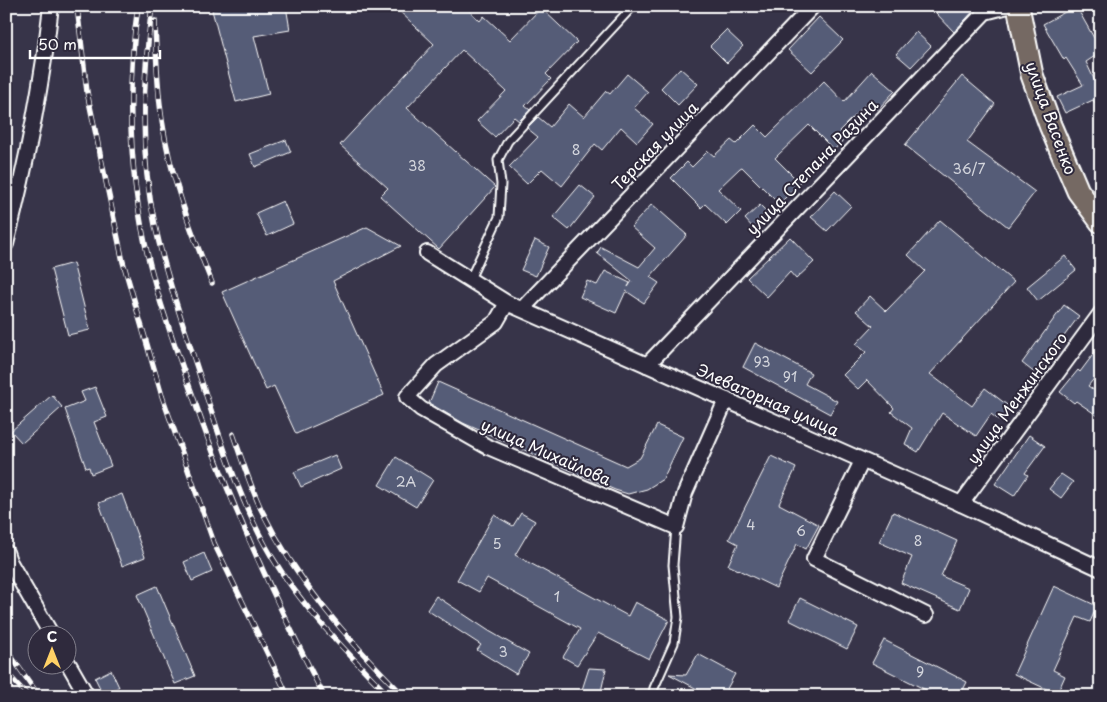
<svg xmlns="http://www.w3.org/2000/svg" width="1107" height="702" viewBox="0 0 1107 702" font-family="'Playpen Sans',sans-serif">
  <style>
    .building { fill: #555b77; stroke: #fff }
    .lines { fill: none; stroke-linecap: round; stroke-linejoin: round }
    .service-casing { stroke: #fff; stroke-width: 11 }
    .minor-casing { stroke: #fff; stroke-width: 18 }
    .primary-casing { stroke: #fff; stroke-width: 25 }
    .service { stroke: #2f2a3d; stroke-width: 7 }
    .minor { stroke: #2f2a3d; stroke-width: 14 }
    .primary { stroke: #756964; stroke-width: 21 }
    .rail-casing { stroke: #fff; stroke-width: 5.5 }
    .rail { stroke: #2f2a3d; stroke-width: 4; stroke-dasharray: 11; stroke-linecap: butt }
    .labels { text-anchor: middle; stroke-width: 4; stroke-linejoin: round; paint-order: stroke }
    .number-label { font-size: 14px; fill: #d4d6dd }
    .street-label { font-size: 16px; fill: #fff; stroke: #2f2a3d }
  </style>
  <rect width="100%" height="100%" fill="#373449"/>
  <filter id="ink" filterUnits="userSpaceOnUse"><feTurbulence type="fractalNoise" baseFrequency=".02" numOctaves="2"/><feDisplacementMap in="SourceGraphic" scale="10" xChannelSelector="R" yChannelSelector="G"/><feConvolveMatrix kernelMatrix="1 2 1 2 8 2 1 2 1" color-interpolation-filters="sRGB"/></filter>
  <g filter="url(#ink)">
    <!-- building -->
    <g class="building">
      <polygon points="228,6 286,6 290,30 254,36 269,94 236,102 212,10"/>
      <polygon points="394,6 464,6 480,21 484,16 510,40 541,8 577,42 546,74 551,79 525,106 530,110 519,121 514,117 495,137 477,121 506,91 462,50 407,108 495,187 439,249 380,196 388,188 340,145 434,44"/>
      <polygon points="943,6 978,6 954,32 936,13"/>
      <polygon points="1076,6 1094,38 1101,34 1101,52 1086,62 1101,94 1101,104 1097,106 1093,100 1065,113 1057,97 1083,85 1066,58 1064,60 1043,24"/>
      <polygon points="819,17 843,40 812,72 788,50"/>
      <polygon points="726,30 743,46 727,63 710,46"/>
      <polygon points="916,32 931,46 911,67 896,54"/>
      <polygon points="680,68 698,84 678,105 661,88"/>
      <polygon points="872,71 895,91 877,110 868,102 839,131 846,137 834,150 809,125 775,158 800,183 779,204 742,167 740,168 718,189 741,211 727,225 705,204 701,208 671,178 687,162 692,167 708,151 714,156 731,140 736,144 755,125 767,137 824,81 844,102"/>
      <polygon points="627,74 648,92 634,108 653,124 637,142 621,127 602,150 595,144 562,186 542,169 527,184 509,167 538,137 527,128 538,117 550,127 569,104 584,117 606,91 610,94"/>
      <polygon points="962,76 995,104 967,142 1035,192 1008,227 905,145"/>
      <polygon points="286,140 291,152 255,167 250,154"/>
      <polygon points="580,185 595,197 569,230 553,217"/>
      <polygon points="835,191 851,206 827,231 811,217"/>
      <polygon points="283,201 293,224 267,236 256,213"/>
      <polygon points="652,204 687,235 650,277 659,283 644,303 626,291 616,313 580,297 587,281 597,285 605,271 630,283 628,287 632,281 597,253 601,247 639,267 655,248 631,227"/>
      <polygon points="760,205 771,216 755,230 745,219"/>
      <polygon points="940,220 1014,282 930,374 972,406 985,388 1011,408 1001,422 991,414 976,436 942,413 918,452 905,444 912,428 891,412 894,408 867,380 858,389 843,375 866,352 856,344 873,326 856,311 870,296 886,311 925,271 908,255"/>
      <polygon points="367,227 401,246 333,281 384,395 296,434 274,386 266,390 222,292"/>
      <polygon points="790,237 814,262 796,279 790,272 767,297 747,278"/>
      <polygon points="535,240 549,247 536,276 521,270"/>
      <polygon points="1065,256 1076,270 1038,301 1027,287"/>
      <polygon points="73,263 90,330 68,335 51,269"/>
      <polygon points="1064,305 1079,316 1036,374 1022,363"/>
      <polygon points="755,343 811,373 805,384 837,401 830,414 743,367"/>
      <polygon points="1101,344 1101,370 1088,386 1101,395 1101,418 1076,401 1074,403 1060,392 1078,370 1080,372"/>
      <polygon points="438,382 626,466 640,458 657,425 683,437 663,479 647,489 628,494 615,490 463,423 429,403"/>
      <polygon points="95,387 107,417 94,422 111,466 91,474 89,467 86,468 65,409 85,401 81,392"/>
      <polygon points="52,395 62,407 22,443 11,431"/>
      <polygon points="1029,435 1045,446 1025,473 1028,475 1014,496 995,484"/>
      <polygon points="335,455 341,469 301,487 294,472"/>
      <polygon points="771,456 796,468 779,504 819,525 806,549 797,544 776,588 728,565 738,544 729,539"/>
      <polygon points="396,457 433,480 416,507 379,485"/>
      <polygon points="1061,474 1073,482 1061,498 1049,489"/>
      <polygon points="122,494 145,557 122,566 99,503"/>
      <polygon points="893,512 957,541 941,576 969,588 960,609 901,583 912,557 879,542"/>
      <polygon points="521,513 535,521 515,555 628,616 635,602 669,620 649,659 598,633 577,665 563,657 580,629 487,578 479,592 457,580 494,515 513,526"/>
      <polygon points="204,553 212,572 192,581 184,562"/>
      <polygon points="157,586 195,676 175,684 137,595"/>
      <polygon points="1054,586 1097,606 1090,622 1077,617 1053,670 1065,676 1057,694 1014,674"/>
      <polygon points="436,596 489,631 529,654 516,674 477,650 481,645 427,610"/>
      <polygon points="800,598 858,627 847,649 789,620"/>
      <polygon points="884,640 967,682 960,696 938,696 872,663"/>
      <polygon points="698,654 735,674 723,696 710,696 669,674 686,675"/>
      <polygon points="589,668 606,669 600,696 580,696"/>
      <polygon points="111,670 119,687 103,694 95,678"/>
    </g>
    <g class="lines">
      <defs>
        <g id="service">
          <polyline points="469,281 499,217 501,184 498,160 508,141 633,6"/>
          <polyline points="652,696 654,688 674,643 678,617 673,565 676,527"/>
        </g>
        <g id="minor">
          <path d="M6 244C26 166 42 87 51 6"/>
          <polyline points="427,253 507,303 961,504 1101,569"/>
          <polyline points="507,303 496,322 436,365 407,397 421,409 486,446 676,527 685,493 726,400"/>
          <polyline points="522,309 813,6"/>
          <polyline points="647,365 985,12 1008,6"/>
          <polyline points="862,461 814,559 926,615"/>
          <polyline points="961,504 1101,313"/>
          <polyline points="6,552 9,561 51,634"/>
          <polyline points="68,663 87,696"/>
        </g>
        <polyline id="primary" points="1018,6 1032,75 1050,125 1078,191 1101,222"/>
      </defs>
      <!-- service casing -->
      <use href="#service" class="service-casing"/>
      <!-- minor casing -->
      <use href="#minor" class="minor-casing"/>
      <!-- primary casing -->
      <use href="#primary" class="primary-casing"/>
      <!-- service -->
      <use href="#service" class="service"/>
      <!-- minor -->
      <use href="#minor" class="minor"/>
      <!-- primary -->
      <use href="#primary" class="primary"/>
      <defs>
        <g id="rail">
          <polyline points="77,6 87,92 123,262 162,396 214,543 288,696"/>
          <path d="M138 6C125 98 129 190 154 280 164 317 178 354 191 391 227 497 273 597 324 696"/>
          <path d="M152 6C143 79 139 153 155 225 167 281 187 335 204 389 223 446 241 505 272 557 304 610 347 652 389 696"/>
          <path d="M155 21C156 54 157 87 162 120 170 176 191 231 212 283"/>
          <path d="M233 434C242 460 250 485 261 509 296 581 348 640 404 696"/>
          <polyline points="6,649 39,696"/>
          <polyline points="6,672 28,696"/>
        </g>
      </defs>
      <!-- rail casing -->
      <use href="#rail" class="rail-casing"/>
      <!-- rail -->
      <use href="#rail" class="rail"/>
    </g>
  </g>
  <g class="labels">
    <!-- number labels -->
    <g class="number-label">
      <text x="576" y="155">8</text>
      <text x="417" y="171">38</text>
      <text x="969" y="174">36/7</text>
      <text x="762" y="367">93</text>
      <text x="790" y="382">91</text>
      <text x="406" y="487">2А</text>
      <text x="751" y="530">4</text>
      <text x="801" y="536">6</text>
      <text x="918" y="546">8</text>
      <text x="497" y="549">5</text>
      <text x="557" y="602">1</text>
      <text x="503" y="657">3</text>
      <text x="920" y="677">9</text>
    </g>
    <!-- street labels -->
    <g class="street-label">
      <text transform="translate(1051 118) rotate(70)" y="6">улица Васенко</text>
      <text transform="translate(655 146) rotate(-46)" y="6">Терская улица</text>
      <text transform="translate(812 167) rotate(-46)" y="6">улица Степана Разина</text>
      <text transform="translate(1017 398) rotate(-54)" y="6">улица Менжинского</text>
      <text transform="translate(768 400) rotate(24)" y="6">Элеваторная улица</text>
      <text transform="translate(546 452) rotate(24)" y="6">улица Михайлова</text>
    </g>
  </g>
  <!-- margin -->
  <rect width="1107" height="702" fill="none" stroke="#2f2a3d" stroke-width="25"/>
  <rect x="12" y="12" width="1082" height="677" fill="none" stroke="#fff" stroke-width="2" filter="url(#ink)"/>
  <!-- north arrow -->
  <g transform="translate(52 650)"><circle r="24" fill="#2f2a3d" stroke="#827f8b"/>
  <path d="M0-4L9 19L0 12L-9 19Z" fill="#ffd166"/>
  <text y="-8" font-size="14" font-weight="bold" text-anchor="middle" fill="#ffffff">С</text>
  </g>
  <!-- scale -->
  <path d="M30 50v8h130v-8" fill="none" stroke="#ffffff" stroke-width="2.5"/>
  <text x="38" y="50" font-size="15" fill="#ffffff" stroke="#2f2a3d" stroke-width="4" paint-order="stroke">50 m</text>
</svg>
